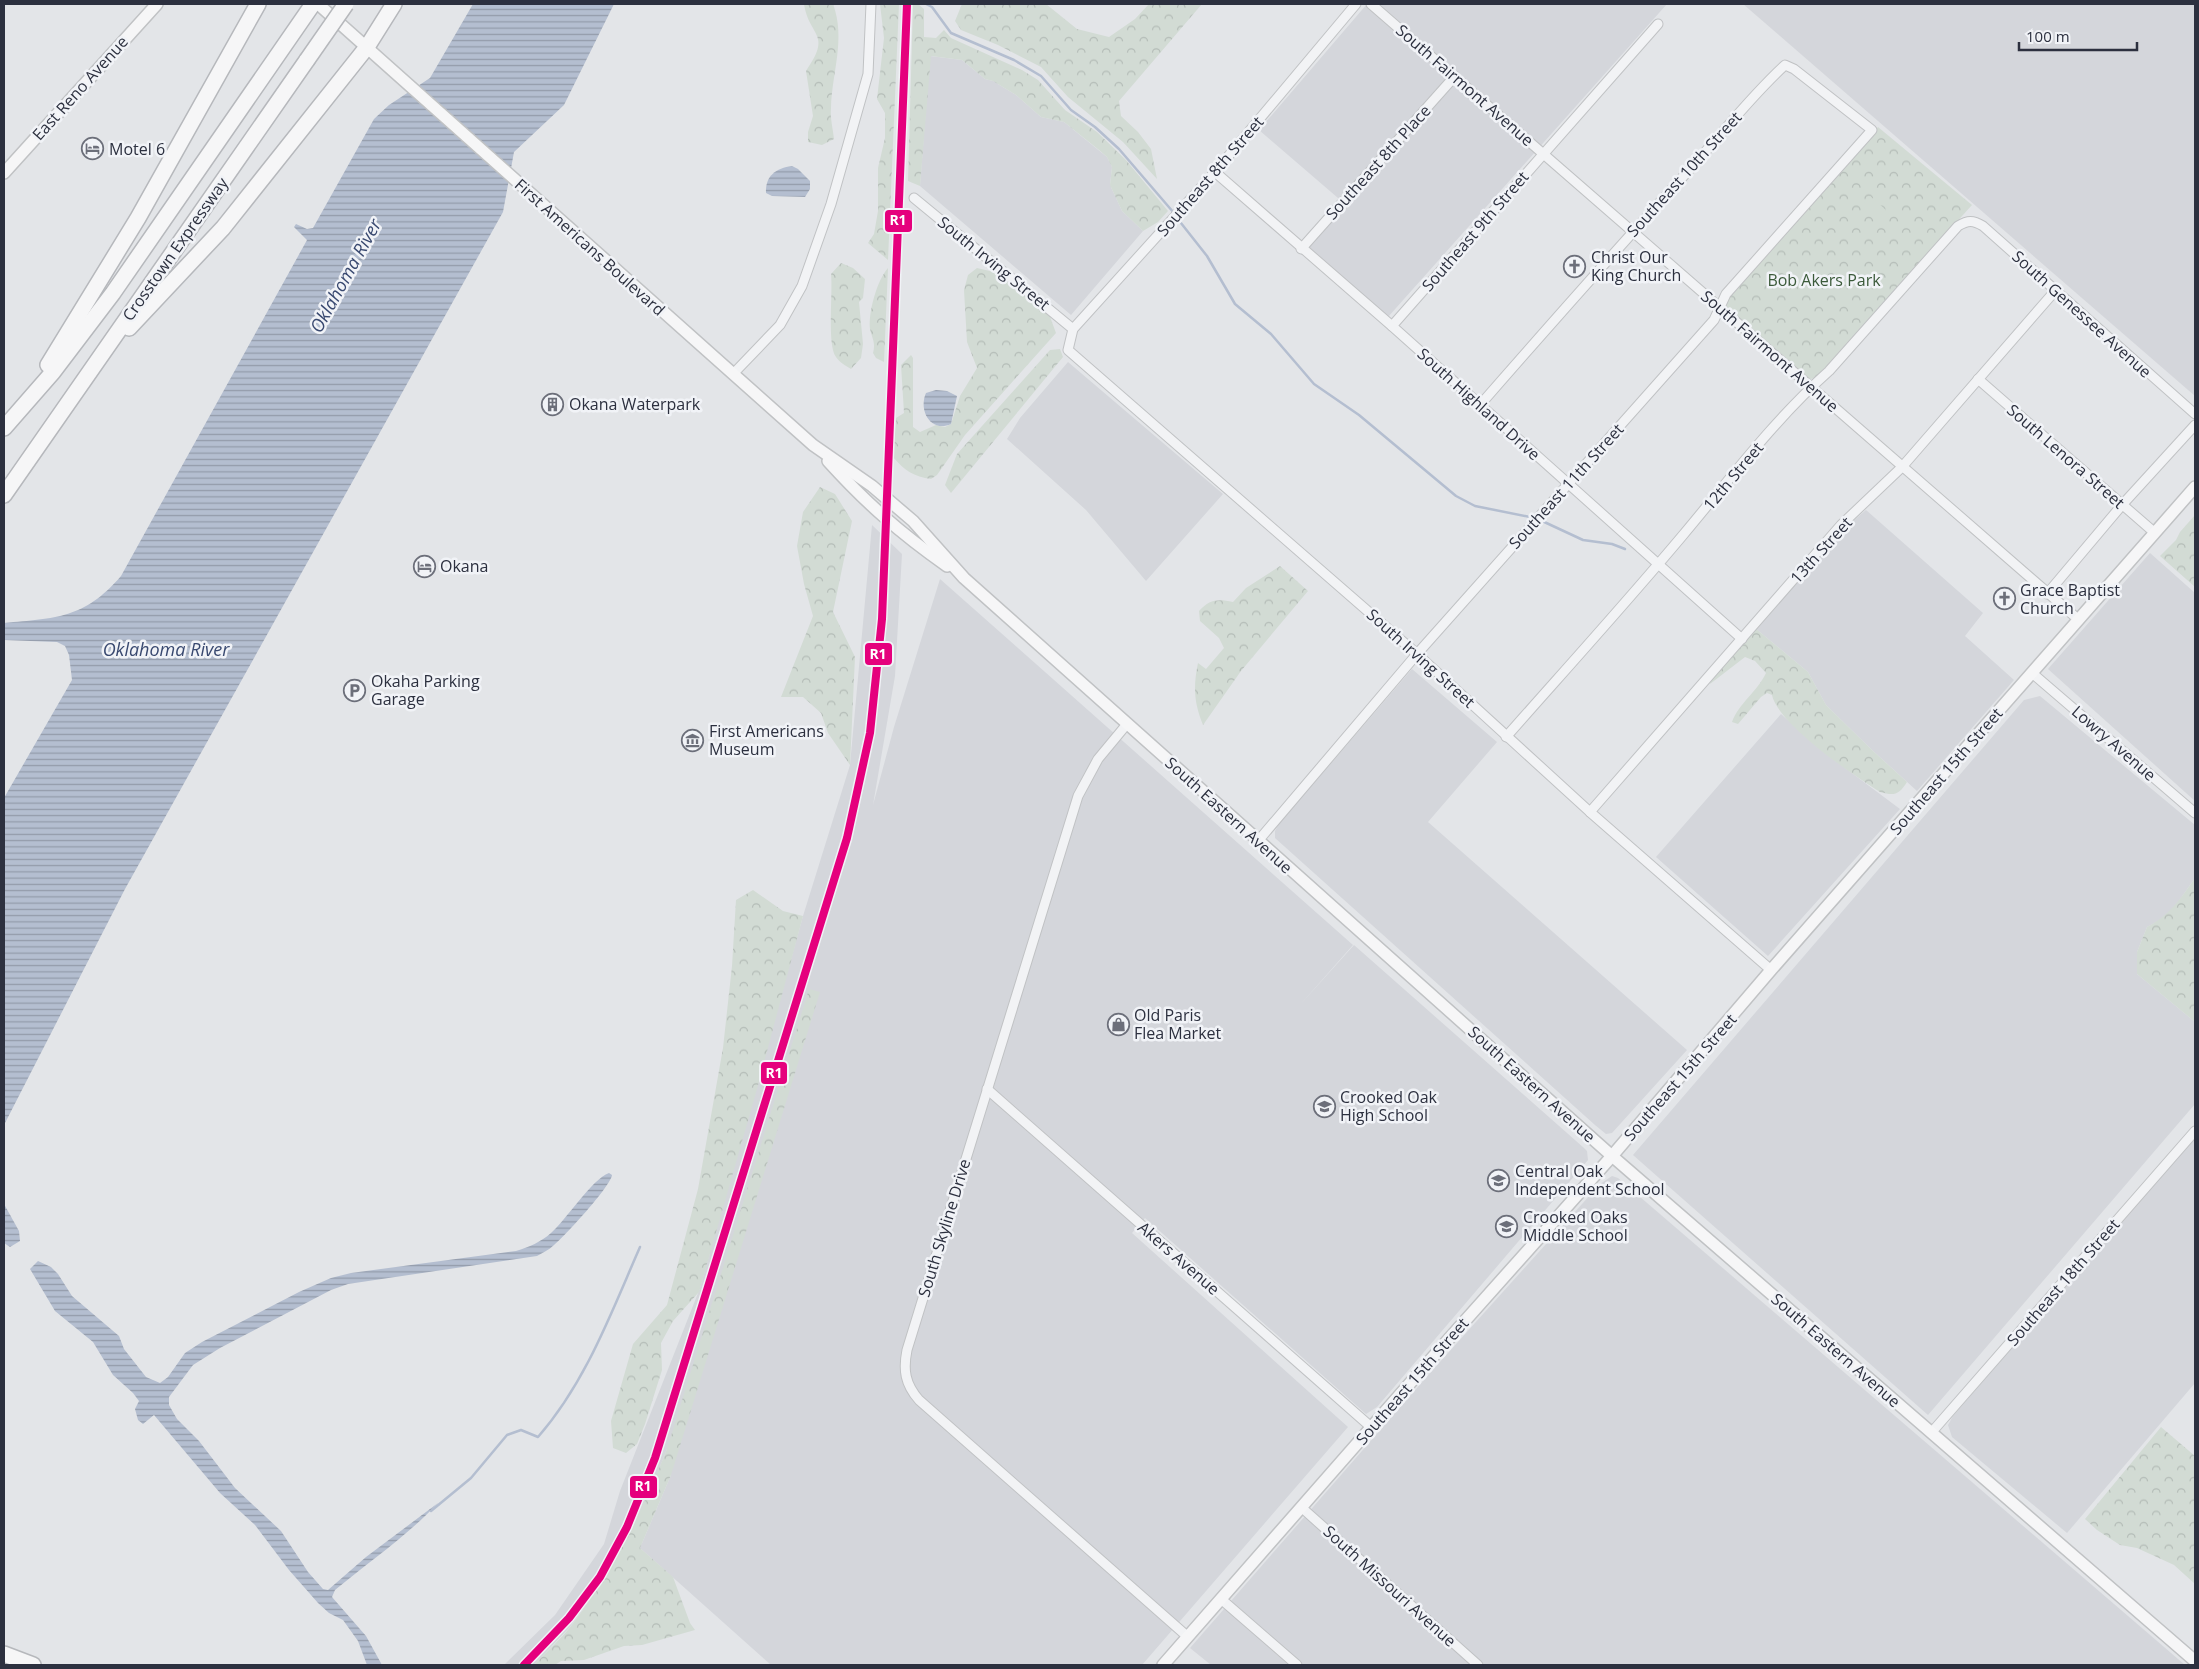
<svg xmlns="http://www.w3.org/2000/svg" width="2199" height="1669" viewBox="0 0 2199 1669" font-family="'Open Sans',sans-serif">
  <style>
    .built { fill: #d4d6db }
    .forest { fill: url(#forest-crowns) }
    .pitch { fill: #d2dbd4 }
    .water { fill: url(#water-rules) }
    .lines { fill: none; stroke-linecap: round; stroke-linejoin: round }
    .stream { stroke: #b4bed0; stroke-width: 2.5 }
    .minor-casing { stroke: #c0c2c4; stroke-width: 11 }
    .secondary-casing { stroke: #c0c2c4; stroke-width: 14 }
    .motorway-casing { stroke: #b6b8bc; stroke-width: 18 }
    .minor { stroke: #f2f3f5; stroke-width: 9 }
    .secondary { stroke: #f6f6f7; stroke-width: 11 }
    .motorway { stroke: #f6f6f7; stroke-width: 15 }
    .motorway-bridge-casing { stroke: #b6b8bc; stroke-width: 18; stroke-linecap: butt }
    .motorway-bridge { stroke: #f6f6f7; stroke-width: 15 }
    .rail-1-casing { stroke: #f1f3f7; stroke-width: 11 }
    .rail-1 { stroke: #e5007d; stroke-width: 8 }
    .labels { text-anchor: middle; stroke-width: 5; stroke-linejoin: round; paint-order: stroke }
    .street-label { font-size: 16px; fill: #2c303f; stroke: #f1f3f7 }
    .poi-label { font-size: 16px; fill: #2c303f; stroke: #f1f3f7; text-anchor: start }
    .park-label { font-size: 16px; fill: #3b5a3a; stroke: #f1f3f7 }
    .water-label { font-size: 18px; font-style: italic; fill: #394970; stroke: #f1f3f7 }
    .line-badge { stroke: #f1f3f7; stroke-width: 2 }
    .badge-label { font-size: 14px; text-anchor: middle; font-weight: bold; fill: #fff }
  </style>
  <defs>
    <pattern id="forest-crowns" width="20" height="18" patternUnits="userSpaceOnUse" patternTransform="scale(1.25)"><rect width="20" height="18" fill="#d2dbd4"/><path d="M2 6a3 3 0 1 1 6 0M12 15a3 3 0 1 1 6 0" fill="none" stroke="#b4bcb7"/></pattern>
    <pattern id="water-rules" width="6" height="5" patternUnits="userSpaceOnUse" patternTransform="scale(1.25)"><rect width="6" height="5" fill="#b4bed0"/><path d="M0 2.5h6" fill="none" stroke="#939baa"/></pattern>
  </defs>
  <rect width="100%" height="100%" fill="#e3e5e8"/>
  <!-- built -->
  <g class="built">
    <polygon points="1367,4 1667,4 1388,317 1307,248 1345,204 1259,130"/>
    <polygon points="1743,4 2195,4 2195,396"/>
    <polygon points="930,56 962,60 985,79 993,81 1016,95 1041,117 1064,122 1107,157 1112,167 1110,185 1122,211 1143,231 1071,315 920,186"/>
    <polygon points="1068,362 1223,494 1146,581 1086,510 1007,439 1020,418"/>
    <polygon points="1866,510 1983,613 1965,636 2014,680 1917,791 1872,750 1826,705 1808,672 1755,628 1852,522"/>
    <polygon points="872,525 902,554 895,676 873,805 894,727 940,579 1353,945 1299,1006 1354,945 1584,1148 1587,1151 1588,1160 1377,1407 1366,1414 1145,1218 1132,1233 1348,1427 1142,1665 771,1665 640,1548 671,1475 667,1449 648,1497 620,1554 597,1591 569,1628 534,1665 504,1665 555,1615 604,1544 620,1491 700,1288 803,916 850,765"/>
    <polygon points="2150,553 2195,593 2195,801 2048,669"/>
    <polygon points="1412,669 1497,742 1428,822 1687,1050 1612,1133 1606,1134 1595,1125 1275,838 1275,831 1279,824"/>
    <polygon points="2040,696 2195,825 2195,878 2176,905 2162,919 2147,927 2137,952 2137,974 2195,1022 2195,1104 1928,1415 1633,1155 2024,700"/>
    <polygon points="1781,714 1821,750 1900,809 1768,956 1656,857"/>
    <polygon points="2195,1137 2195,1383 2067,1533 1952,1437 1948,1425 1953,1416"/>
    <polygon points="1612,1176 1618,1178 2185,1665 1211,1665 1190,1648 1430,1373 1600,1184"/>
  </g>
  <!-- forest -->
  <g class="forest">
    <path d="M804 4H833C846 39 832 72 831 108 830 118 833 129 834 139L822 145 808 142V132L813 116 806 71C833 33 809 37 804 4Z"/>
    <polygon points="880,4 899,4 888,260 868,243 874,234 878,211 878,168 885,138 885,113 877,99 884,38"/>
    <polygon points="913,4 918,4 924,9 924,37 936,38 944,30 951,38 1022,70 1038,80 1065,110 1097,132 1126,160 1168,211 1158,222 1143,231 1122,211 1110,185 1112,167 1107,157 1099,150 1064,122 1041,117 1016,95 993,81 985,79 962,60 931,56 920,186 908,181"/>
    <polygon points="962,4 1046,4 1077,29 1109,37 1135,19 1149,4 1202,4 1119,101 1121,116 1138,132 1151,149 1157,179 1123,142 1068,97 1041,67 998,45 961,30 955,21"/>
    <polygon points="1878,127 1972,205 1816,378 1810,379 1727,307 1725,301 1729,294"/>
    <path d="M841 263 853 268 865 279 863 298 859 302 863 344 861 358 851 369C846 366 839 362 836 357 827 345 833 293 831 274Z"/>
    <path d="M888 268 884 362 876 358 873 353C876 343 872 338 870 329 868 313 877 280 888 268Z"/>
    <path d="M977 268 994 272 1042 308 1049 314 1056 333 965 435 937 475 931 479C914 477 904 470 893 457L896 418 904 413 901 365 911 355 913 358V427L920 432 936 425 945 427 951 424 960 396 977 368 967 342 964 290 968 275Z"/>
    <polygon points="1060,349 1063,357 951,493 945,485 957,454 1050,350"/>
    <polygon points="820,487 835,494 852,521 833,612 855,657 850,765 828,733 821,713 803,697 781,697 813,616 804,584 797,546 803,512"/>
    <polygon points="2195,515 2195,587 2160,556 2176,540 2180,532"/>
    <path d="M1280 566 1308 591 1241 671 1203 725C1194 703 1193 687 1198 663L1206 669 1224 648 1219 638 1200 621 1199 611C1210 599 1218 599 1233 602L1246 588Z"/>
    <path d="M1755 628 1808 672 1826 705 1872 750 1907 782C1899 795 1894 796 1880 792 1854 776 1778 724 1772 695L1767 693 1761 697 1738 724 1732 722C1739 703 1757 692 1766 673L1755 661 1745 657 1710 684 1713 676Z"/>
    <path d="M2195 878V1022L2137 974V952L2147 927C2169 916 2181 898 2195 878Z"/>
    <polygon points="753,890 783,911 803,916 757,1089 699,1292 673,1321 661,1343 662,1370 645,1424 637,1444 626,1453 613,1448 611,1421 633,1344 667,1305 698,1189 723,1048 732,966 736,900"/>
    <path d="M809 989 820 992 671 1475 640 1548 673 1577 690 1623 695 1630 642 1645 624 1646 584 1660 561 1661 555 1665H534C546 1652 560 1640 571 1626 613 1572 642 1512 667 1449Z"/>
    <polygon points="2161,1427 2195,1456 2195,1584 2174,1565 2137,1548 2120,1545 2097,1530 2085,1519"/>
  </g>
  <!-- pitch -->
  <polygon class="pitch" points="1870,196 1886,210 1876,221 1860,207"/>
  <!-- water -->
  <g class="water">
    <path d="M473 4H614L564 105 514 152 503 212 125 889 4 1125V798L72 680 69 655 65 646 57 642 4 640V623C56 618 84 619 121 576L307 240 294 227 296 224 307 229 313 228 374 119 389 105 430 78Z"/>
    <path d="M792 166 798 169 810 181V189L805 197 772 196 766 193C765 176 776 168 792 166Z"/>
    <path d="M936 390 947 391 957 396 951 424C931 433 918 411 926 393Z"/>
    <path d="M609 1173 612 1175C611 1186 564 1237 554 1245 549 1250 542 1253 537 1256L348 1284 331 1290 220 1348 193 1365 169 1397V1405L177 1419 199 1441 235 1488 281 1531 308 1572 323 1589 328 1590 366 1557 438 1503C407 1536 370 1561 335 1590L332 1597 366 1636 382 1665H367L358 1641 343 1620 329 1613 318 1603 289 1570 255 1525 220 1493 154 1415 143 1424 138 1420 135 1409 139 1401 133 1393 113 1375 93 1342 55 1311 30 1269 38 1261 51 1267 58 1274 72 1296 119 1336 124 1349 146 1377 160 1383 168 1377 185 1353 202 1342 299 1292 331 1278 351 1273 516 1251C529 1247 541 1242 551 1233 566 1220 592 1179 609 1173Z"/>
    <polygon points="4,1204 19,1231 20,1241 10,1247 4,1243"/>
  </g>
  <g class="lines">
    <!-- stream -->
    <g class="stream">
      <polyline points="926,4 932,7 951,33 1014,60 1041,76 1071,110 1095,127 1119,149 1174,213"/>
      <polyline points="1177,218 1207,256 1235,304 1271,334 1314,384 1359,415 1456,496 1475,506 1535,518"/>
      <polyline points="1540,520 1583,540 1612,544 1625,549"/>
      <path d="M431 1511 471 1478 507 1435 521 1430 538 1437C586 1382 611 1313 640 1247"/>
    </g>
    <defs>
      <g id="minor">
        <polyline points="1356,4 1215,172 1073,329 1068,350 1417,654 1590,812 1771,970"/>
        <polyline points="1371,4 2079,620"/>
        <polyline points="1215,172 1392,326 1742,639"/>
        <polyline points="914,198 1073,329"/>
        <polyline points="1301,249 1455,76"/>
        <polyline points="1392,326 1658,24"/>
        <polyline points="733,374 780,325 802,286 831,204 868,74 871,4"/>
        <polyline points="1978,379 2155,533"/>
        <polyline points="2047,594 2122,505 2195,425"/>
        <polyline points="2032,673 2195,813"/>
        <path d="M1127 724 1098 759 1078 796 907 1350C903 1370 905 1384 919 1400L1188 1637"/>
        <path d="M1506 737C1566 669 1626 603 1683 535 1730 479 1775 419 1829 371L1958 226C1968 220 1973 220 1983 226L2195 414"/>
        <polyline points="1590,812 1841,525 1902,467 2055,291"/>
        <path d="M1258 841 1417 654 1714 320 1726 294 1872 130 1794 69 1785 65C1750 97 1722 134 1690 169 1619 247 1549 326 1480 405"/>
        <polyline points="987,1089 1371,1427"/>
        <polyline points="1931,1433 2195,1131"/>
        <polyline points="1301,1507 1478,1665"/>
        <polyline points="1221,1599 1297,1665"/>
      </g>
      <g id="secondary">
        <polyline points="318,4 813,445 872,486 913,521 964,578 1612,1156 2195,1661"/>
        <polyline points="4,173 157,4"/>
        <path d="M828 461C866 503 900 533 947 566"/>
        <polyline points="1163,1665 1447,1341 1612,1156 1771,970 2195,487"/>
      </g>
      <g id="motorway">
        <polyline points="129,328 223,228 367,47 394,4"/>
        <polyline points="48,365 138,218 258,4"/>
        <polyline points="4,428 53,372 113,293 313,4"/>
        <polyline points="4,495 307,60"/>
        <polyline points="4,1654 33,1665"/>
      </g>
    </defs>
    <!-- minor casing -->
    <use href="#minor" class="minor-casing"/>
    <!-- secondary casing -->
    <use href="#secondary" class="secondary-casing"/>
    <!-- motorway casing -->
    <use href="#motorway" class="motorway-casing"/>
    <!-- minor -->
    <use href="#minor" class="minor"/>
    <!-- secondary -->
    <use href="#secondary" class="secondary"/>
    <!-- motorway -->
    <use href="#motorway" class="motorway"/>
    <defs>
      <polyline id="motorway-bridge" points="307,60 346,4"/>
    </defs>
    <!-- motorway-bridge casing -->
    <use href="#motorway-bridge" class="motorway-bridge-casing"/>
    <!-- motorway-bridge -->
    <use href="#motorway-bridge" class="motorway-bridge"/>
    <defs>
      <polyline id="rail-1" points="524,1665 569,1618 600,1577 627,1527 655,1458 847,838 870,733 882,619 907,4"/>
    </defs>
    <!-- rail-1 casing -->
    <use href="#rail-1" class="rail-1-casing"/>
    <!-- rail-1 -->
    <use href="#rail-1" class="rail-1"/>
  </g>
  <!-- icons -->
  <defs>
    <symbol id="hotel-ring" viewBox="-11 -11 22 22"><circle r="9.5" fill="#f1f3f7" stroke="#6c6f7a" stroke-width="1.5"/><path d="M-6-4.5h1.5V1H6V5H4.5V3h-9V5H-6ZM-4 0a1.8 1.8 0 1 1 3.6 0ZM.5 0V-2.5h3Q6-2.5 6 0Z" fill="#6c6f7a"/></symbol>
    <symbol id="church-ring" viewBox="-11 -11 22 22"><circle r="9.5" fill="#f1f3f7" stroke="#6c6f7a" stroke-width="1.5"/><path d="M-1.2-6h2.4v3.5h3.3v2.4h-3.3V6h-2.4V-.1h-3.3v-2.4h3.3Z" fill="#6c6f7a"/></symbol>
    <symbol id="building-ring" viewBox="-11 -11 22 22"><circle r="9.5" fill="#f1f3f7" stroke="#6c6f7a" stroke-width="1.5"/><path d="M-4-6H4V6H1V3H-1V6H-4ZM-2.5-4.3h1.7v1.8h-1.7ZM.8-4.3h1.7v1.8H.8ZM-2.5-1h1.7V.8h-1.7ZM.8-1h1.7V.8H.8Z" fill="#6c6f7a"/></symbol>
    <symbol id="parking-ring" viewBox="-11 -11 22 22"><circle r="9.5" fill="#f1f3f7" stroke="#6c6f7a" stroke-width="1.5"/><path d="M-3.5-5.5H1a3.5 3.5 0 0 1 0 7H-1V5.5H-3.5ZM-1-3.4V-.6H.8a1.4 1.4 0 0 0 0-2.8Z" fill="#6c6f7a"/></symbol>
    <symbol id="museum-ring" viewBox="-11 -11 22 22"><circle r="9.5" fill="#f1f3f7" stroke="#6c6f7a" stroke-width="1.5"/><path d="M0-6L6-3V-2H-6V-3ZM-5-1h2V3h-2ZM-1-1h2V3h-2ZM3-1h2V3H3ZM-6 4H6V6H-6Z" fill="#6c6f7a"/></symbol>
    <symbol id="shop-ring" viewBox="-11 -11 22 22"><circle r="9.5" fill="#f1f3f7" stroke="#6c6f7a" stroke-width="1.5"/><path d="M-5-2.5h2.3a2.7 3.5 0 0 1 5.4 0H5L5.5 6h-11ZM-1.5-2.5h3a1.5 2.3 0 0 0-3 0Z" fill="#6c6f7a"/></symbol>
    <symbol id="school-ring" viewBox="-11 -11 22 22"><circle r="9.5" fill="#f1f3f7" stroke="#6c6f7a" stroke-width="1.5"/><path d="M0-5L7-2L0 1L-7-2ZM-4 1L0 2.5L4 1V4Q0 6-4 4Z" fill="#6c6f7a"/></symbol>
  </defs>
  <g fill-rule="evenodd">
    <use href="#hotel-ring" x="80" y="136" width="25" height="25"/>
    <use href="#church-ring" x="1562" y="254" width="25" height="25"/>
    <use href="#building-ring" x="540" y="392" width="25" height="25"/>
    <use href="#hotel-ring" x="412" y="554" width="25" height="25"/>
    <use href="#church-ring" x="1992" y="586" width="25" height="25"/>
    <use href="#parking-ring" x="342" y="678" width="25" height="25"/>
    <use href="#museum-ring" x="680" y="728" width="25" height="25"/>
    <use href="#shop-ring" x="1106" y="1012" width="25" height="25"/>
    <use href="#school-ring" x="1312" y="1094" width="25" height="25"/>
    <use href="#school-ring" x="1486" y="1168" width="25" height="25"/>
    <use href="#school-ring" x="1494" y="1214" width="25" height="25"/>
  </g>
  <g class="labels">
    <!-- street labels -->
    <g class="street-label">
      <text transform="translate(1465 85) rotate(41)" y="6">South Fairmont Avenue</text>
      <text transform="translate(80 88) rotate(-48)" y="6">East Reno Avenue</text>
      <text transform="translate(1378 162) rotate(-48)" y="6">Southeast 8th Place</text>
      <text transform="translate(1684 174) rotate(-48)" y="6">Southeast 10th Street</text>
      <text transform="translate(1210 176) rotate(-49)" y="6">Southeast 8th Street</text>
      <text transform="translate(1475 231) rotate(-49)" y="6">Southeast 9th Street</text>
      <text transform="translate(590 247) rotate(42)" y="6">First Americans Boulevard</text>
      <text transform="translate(175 249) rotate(-55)" y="6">Crosstown Expressway</text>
      <text transform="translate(994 263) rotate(39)" y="6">South Irving Street</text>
      <text transform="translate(2082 314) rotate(42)" y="6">South Genessee Avenue</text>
      <text transform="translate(1770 351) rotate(41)" y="6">South Fairmont Avenue</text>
      <text transform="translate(1479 404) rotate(42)" y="6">South Highland Drive</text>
      <text transform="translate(2066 456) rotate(41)" y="6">South Lenora Street</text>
      <text transform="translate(1733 476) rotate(-50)" y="6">12th Street</text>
      <text transform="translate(1566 486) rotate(-48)" y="6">Southeast 11th Street</text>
      <text transform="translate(1821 550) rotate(-48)" y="6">13th Street</text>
      <text transform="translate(1421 658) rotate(42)" y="6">South Irving Street</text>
      <text transform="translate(2114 743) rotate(41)" y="6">Lowry Avenue</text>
      <text transform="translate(1946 771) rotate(-49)" y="6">Southeast 15th Street</text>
      <text transform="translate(1229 815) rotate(42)" y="6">South Eastern Avenue</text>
      <text transform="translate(1680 1077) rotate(-49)" y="6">Southeast 15th Street</text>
      <text transform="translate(1532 1084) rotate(42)" y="6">South Eastern Avenue</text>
      <text transform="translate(944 1228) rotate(-73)" y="6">South Skyline Drive</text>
      <text transform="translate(1179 1258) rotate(41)" y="6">Akers Avenue</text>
      <text transform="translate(2063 1282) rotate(-49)" y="6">Southeast 18th Street</text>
      <text transform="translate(1836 1350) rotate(41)" y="6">South Eastern Avenue</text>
      <text transform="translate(1412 1381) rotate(-49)" y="6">Southeast 15th Street</text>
      <text transform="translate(1390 1586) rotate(42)" y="6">South Missouri Avenue</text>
    </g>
    <!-- poi labels -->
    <g class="poi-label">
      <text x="109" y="155">Motel 6</text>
      <text x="1591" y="263">Christ Our<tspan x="1591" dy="18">King Church</tspan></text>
      <text x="569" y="410">Okana Waterpark</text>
      <text x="440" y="572">Okana</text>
      <text x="2020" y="596">Grace Baptist<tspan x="2020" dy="18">Church</tspan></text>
      <text x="371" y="687">Okaha Parking<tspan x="371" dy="18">Garage</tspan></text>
      <text x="709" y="737">First Americans<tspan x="709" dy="18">Museum</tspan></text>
      <text x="1134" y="1021">Old Paris<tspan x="1134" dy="18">Flea Market</tspan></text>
      <text x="1340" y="1103">Crooked Oak<tspan x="1340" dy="18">High School</tspan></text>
      <text x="1515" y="1177">Central Oak<tspan x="1515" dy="18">Independent School</tspan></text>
      <text x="1523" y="1223">Crooked Oaks<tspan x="1523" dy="18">Middle School</tspan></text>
    </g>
    <!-- park labels -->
    <g class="park-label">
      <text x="1824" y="286">Bob Akers Park</text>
    </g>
    <!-- water labels -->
    <g class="water-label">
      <text transform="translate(346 276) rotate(-61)" y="6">Oklahoma River</text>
      <text x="166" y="656">Oklahoma River</text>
    </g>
  </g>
  <g class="line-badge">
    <rect x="884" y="209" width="29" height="24" rx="5" fill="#e5007d"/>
    <rect x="864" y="642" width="29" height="24" rx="5" fill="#e5007d"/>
    <rect x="760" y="1061" width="28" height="24" rx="5" fill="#e5007d"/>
    <rect x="629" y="1475" width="29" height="24" rx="5" fill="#e5007d"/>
  </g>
  <g class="badge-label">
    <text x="898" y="225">R1</text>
    <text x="878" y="659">R1</text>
    <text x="774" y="1078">R1</text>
    <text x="643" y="1491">R1</text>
  </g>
  <!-- border -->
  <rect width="2199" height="1669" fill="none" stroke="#2c303f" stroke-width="10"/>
  <!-- scale -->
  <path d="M2019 42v8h118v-8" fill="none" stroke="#2c303f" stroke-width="2.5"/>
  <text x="2026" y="42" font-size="15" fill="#2c303f" stroke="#f1f3f7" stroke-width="4" paint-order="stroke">100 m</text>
</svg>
